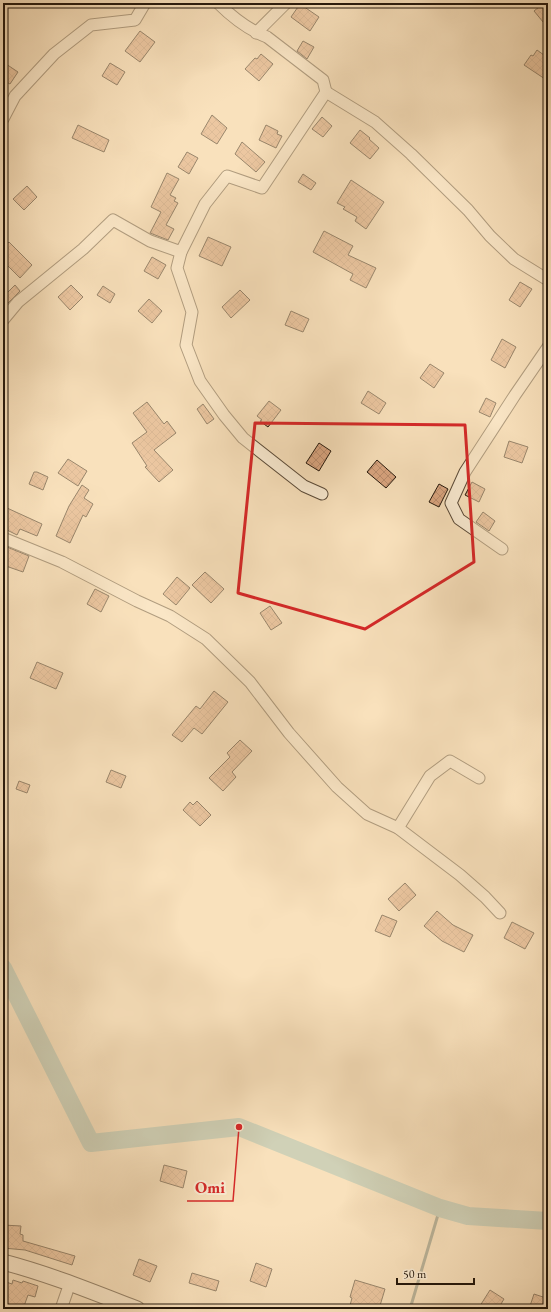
<svg xmlns="http://www.w3.org/2000/svg" width="551" height="1312" viewBox="0 0 551 1312" font-family="'EB Garamond',serif">
  <style>
    .lines { fill: none; stroke-linecap: round; stroke-linejoin: round }
    .stream { stroke: #6e7b70; stroke-width: 3 }
    .river { stroke: #9ebdb2; stroke-width: 18 }
    .building { fill: url(#building-cross-hatch); stroke: #25180c }
    .street-casing { stroke: #5a4a38; stroke-width: 13 }
    .secondary-casing { stroke: #25180c; stroke-width: 17 }
    .street { stroke: #fbecd3; stroke-width: 11 }
    .secondary { stroke: #fbecd3; stroke-width: 15 }
    .marked { fill: none; stroke: #d62828; stroke-width: 3; stroke-linejoin: round }
    .leader { fill: none; stroke: #d62828; stroke-width: 1.5 }
    .callout-dot { fill: #d62828; stroke: #fbecd3; stroke-width: 1.5 }
    .callout-label { font-size: 16px; text-anchor: middle; font-weight: bold; fill: #d62828; stroke: #fbecd3; stroke-width: 4; stroke-linejoin: round; paint-order: stroke }
  </style>
  <defs>
    <pattern id="building-cross-hatch" width="8" height="8" patternUnits="userSpaceOnUse"><rect width="8" height="8" fill="#dba681"/><path d="M0 0l8 8M0 8l8-8" fill="none" stroke="#bc8e6e"/></pattern>
  </defs>
  <rect width="100%" height="100%" fill="#f9e1bc"/>
  <filter id="stains"><feTurbulence type="fractalNoise" baseFrequency=".005" numOctaves="4"/><feColorMatrix values="0 0 0 0 .2 0 0 0 0 .09 0 0 0 0 .02 0 0 0 .5 -.17"/></filter>
  <radialGradient id="worn" r=".72"><stop offset=".6" stop-color="#630" stop-opacity="0"/><stop offset="1" stop-color="#630" stop-opacity=".3"/></radialGradient>
  <g class="lines">
    <!-- stream -->
    <polyline class="stream" points="410,1309 440,1208"/>
    <!-- river -->
    <polyline class="river" points="3,968 91,1143 239,1127 440,1208 468,1216 548,1221"/>
  </g>
  <!-- building -->
  <g class="building">
    <polygon points="544,3 548,8 548,28 534,11"/>
    <polygon points="300,4 319,17 310,31 291,17"/>
    <polygon points="140,31 155,42 140,62 125,51"/>
    <polygon points="303,41 314,47 307,59 297,51"/>
    <polygon points="537,50 548,58 548,74 545,79 524,65 531,55 533,56"/>
    <polygon points="261,54 273,64 259,81 245,69 255,58 257,59"/>
    <polygon points="110,63 125,72 117,85 102,76"/>
    <polygon points="6,64 18,72 10,84 3,80 3,69"/>
    <polygon points="212,115 227,128 217,144 201,134"/>
    <polygon points="322,117 332,126 323,137 312,129"/>
    <polygon points="78,125 109,140 104,152 72,138"/>
    <polygon points="266,125 278,131 277,134 282,136 276,148 259,140"/>
    <polygon points="360,130 370,138 369,139 379,148 370,159 350,143"/>
    <polygon points="242,142 265,162 256,172 235,154"/>
    <polygon points="187,152 198,158 189,174 178,167"/>
    <polygon points="167,173 179,179 170,195 176,198 174,201 178,203 166,225 174,229 168,240 150,233 161,212 151,207"/>
    <polygon points="303,174 316,183 311,190 298,182"/>
    <polygon points="351,180 384,202 366,229 355,221 357,217 343,209 345,207 337,203"/>
    <polygon points="27,186 37,197 24,210 13,199"/>
    <polygon points="324,231 353,246 348,255 376,268 366,288 350,280 353,274 313,252"/>
    <polygon points="208,237 231,247 222,266 199,256"/>
    <polygon points="9,242 32,265 20,278 3,261 3,248"/>
    <polygon points="152,257 166,265 158,279 144,271"/>
    <polygon points="520,282 532,289 520,307 509,300"/>
    <polygon points="15,285 20,291 6,305 3,302 3,297"/>
    <polygon points="71,285 83,297 70,310 58,297"/>
    <polygon points="103,286 115,294 110,303 97,295"/>
    <polygon points="240,290 250,300 231,318 222,307"/>
    <polygon points="149,299 162,311 152,323 138,311"/>
    <polygon points="291,311 309,319 303,332 285,325"/>
    <polygon points="502,339 516,347 505,368 491,360"/>
    <polygon points="430,364 444,373 434,388 420,378"/>
    <polygon points="368,391 386,403 379,414 361,403"/>
    <polygon points="486,398 496,403 490,417 479,412"/>
    <polygon points="269,401 281,410 268,427 260,421 262,420 257,416"/>
    <polygon points="147,402 164,424 167,421 176,433 154,450 173,470 159,482 145,467 147,466 132,443 147,432 133,413"/>
    <polygon points="203,404 214,419 207,424 197,409"/>
    <polygon points="509,441 528,447 522,463 504,457"/>
    <polygon points="319,443 331,451 319,471 306,463"/>
    <polygon points="68,459 87,471 78,486 58,473"/>
    <polygon points="377,460 396,477 386,488 367,472"/>
    <polygon points="34,472 37,472 48,477 43,490 29,484"/>
    <polygon points="472,482 485,489 479,502 465,495"/>
    <polygon points="439,484 448,489 439,507 429,502"/>
    <polygon points="82,485 89,490 84,498 93,504 86,517 83,515 70,543 56,536 69,506"/>
    <polygon points="7,508 42,524 37,536 20,529 17,535 3,528 3,515"/>
    <polygon points="483,512 495,521 489,531 476,522"/>
    <polygon points="7,547 29,556 23,572 3,565 3,558"/>
    <polygon points="205,572 224,589 211,603 192,585"/>
    <polygon points="177,577 190,588 176,605 163,594"/>
    <polygon points="95,589 109,596 101,612 87,604"/>
    <polygon points="270,606 282,623 271,630 260,613"/>
    <polygon points="37,662 63,673 56,689 30,678"/>
    <polygon points="214,691 228,702 202,734 194,728 182,742 172,735 196,706 200,709"/>
    <polygon points="240,740 252,751 232,772 236,777 223,791 209,778 230,757 227,753"/>
    <polygon points="111,770 126,776 121,788 106,782"/>
    <polygon points="19,781 30,785 27,793 16,789"/>
    <polygon points="197,801 211,815 200,826 183,810 190,802 193,805"/>
    <polygon points="405,883 416,895 399,911 388,899"/>
    <polygon points="437,911 453,925 473,935 464,952 442,941 424,926"/>
    <polygon points="382,915 397,921 390,937 375,931"/>
    <polygon points="512,922 534,933 525,949 504,938"/>
    <polygon points="164,1165 187,1171 183,1188 160,1181"/>
    <polygon points="3,1225 21,1226 20,1234 23,1235 23,1241 75,1256 72,1265 25,1250 3,1248"/>
    <polygon points="139,1259 157,1266 150,1282 133,1275"/>
    <polygon points="256,1263 272,1269 266,1287 250,1281"/>
    <polygon points="192,1273 219,1281 216,1291 189,1283"/>
    <polygon points="13,1280 22,1283 23,1281 38,1286 35,1297 28,1295 23,1309 3,1309 3,1281 12,1284"/>
    <polygon points="355,1280 385,1289 379,1309 349,1309 352,1298 350,1297"/>
    <polygon points="490,1290 504,1299 498,1309 478,1309"/>
    <polygon points="534,1294 546,1298 542,1309 529,1309"/>
  </g>
  <g class="lines">
    <defs>
      <g id="street">
        <polyline points="256,33 286,3"/>
        <polyline points="326,92 375,122 411,154 468,210 490,236 514,259 548,280"/>
        <polyline points="3,119 15,96 54,54 91,25 135,20 145,3"/>
        <polyline points="181,252 177,268 192,312 186,345 200,381 224,415 243,438 304,486 322,494"/>
        <path d="M3 320 18 302 83 249 113 220 150 241 181 252 205 204 227 176 262 188 326 92 323 80 267 37C249 30 231 16 218 3"/>
        <polyline points="3,538 62,562 137,601 170,616 206,639 250,682 289,733 337,787 367,814 398,828 460,875 485,897 500,913"/>
        <polyline points="502,549 459,519 451,503 465,472 515,395 548,347"/>
        <polyline points="398,828 430,776 450,761 479,778"/>
        <polyline points="61,1309 70,1283"/>
      </g>
      <path id="secondary" d="M3 1262C49 1274 93 1292 137 1309"/>
    </defs>
    <!-- street casing -->
    <use href="#street" class="street-casing"/>
    <!-- secondary casing -->
    <use href="#secondary" class="secondary-casing"/>
    <!-- street -->
    <use href="#street" class="street"/>
    <!-- secondary -->
    <use href="#secondary" class="secondary"/>
  </g>
  <!-- marked area -->
  <path d="M0 0H551V1312H0ZM255 423 465 425 474 562 365 629 238 593Z" fill="#f9e1bc" fill-opacity=".55" fill-rule="evenodd"/>
  <path class="marked" d="M255 423 465 425 474 562 365 629 238 593Z"/>
  <!-- callouts -->
  <path class="leader" d="M239 1127L233 1201H187"/>
  <circle class="callout-dot" cx="239" cy="1127" r="4"/>
  <g class="callout-label">
    <text x="210" y="1193">Omi</text>
  </g>
  <!-- margin -->
  <rect width="551" height="1312" fill="none" stroke="#f9e1bc" stroke-width="16"/>
  <rect x="4" y="4" width="543" height="1304" fill="none" stroke="#25180c" stroke-width="2"/>
  <rect x="8" y="8" width="535" height="1296" fill="none" stroke="#25180c"/>
  <!-- scale -->
  <path d="M397 1278v6h77v-6" fill="none" stroke="#25180c" stroke-width="2"/>
  <text x="403" y="1278" font-size="12" fill="#25180c" stroke="#fbecd3" stroke-width="3" paint-order="stroke">50 m</text>
  <rect width="100%" height="100%" filter="url(#stains)"/>
  <rect width="100%" height="100%" fill="url(#worn)"/>
</svg>
